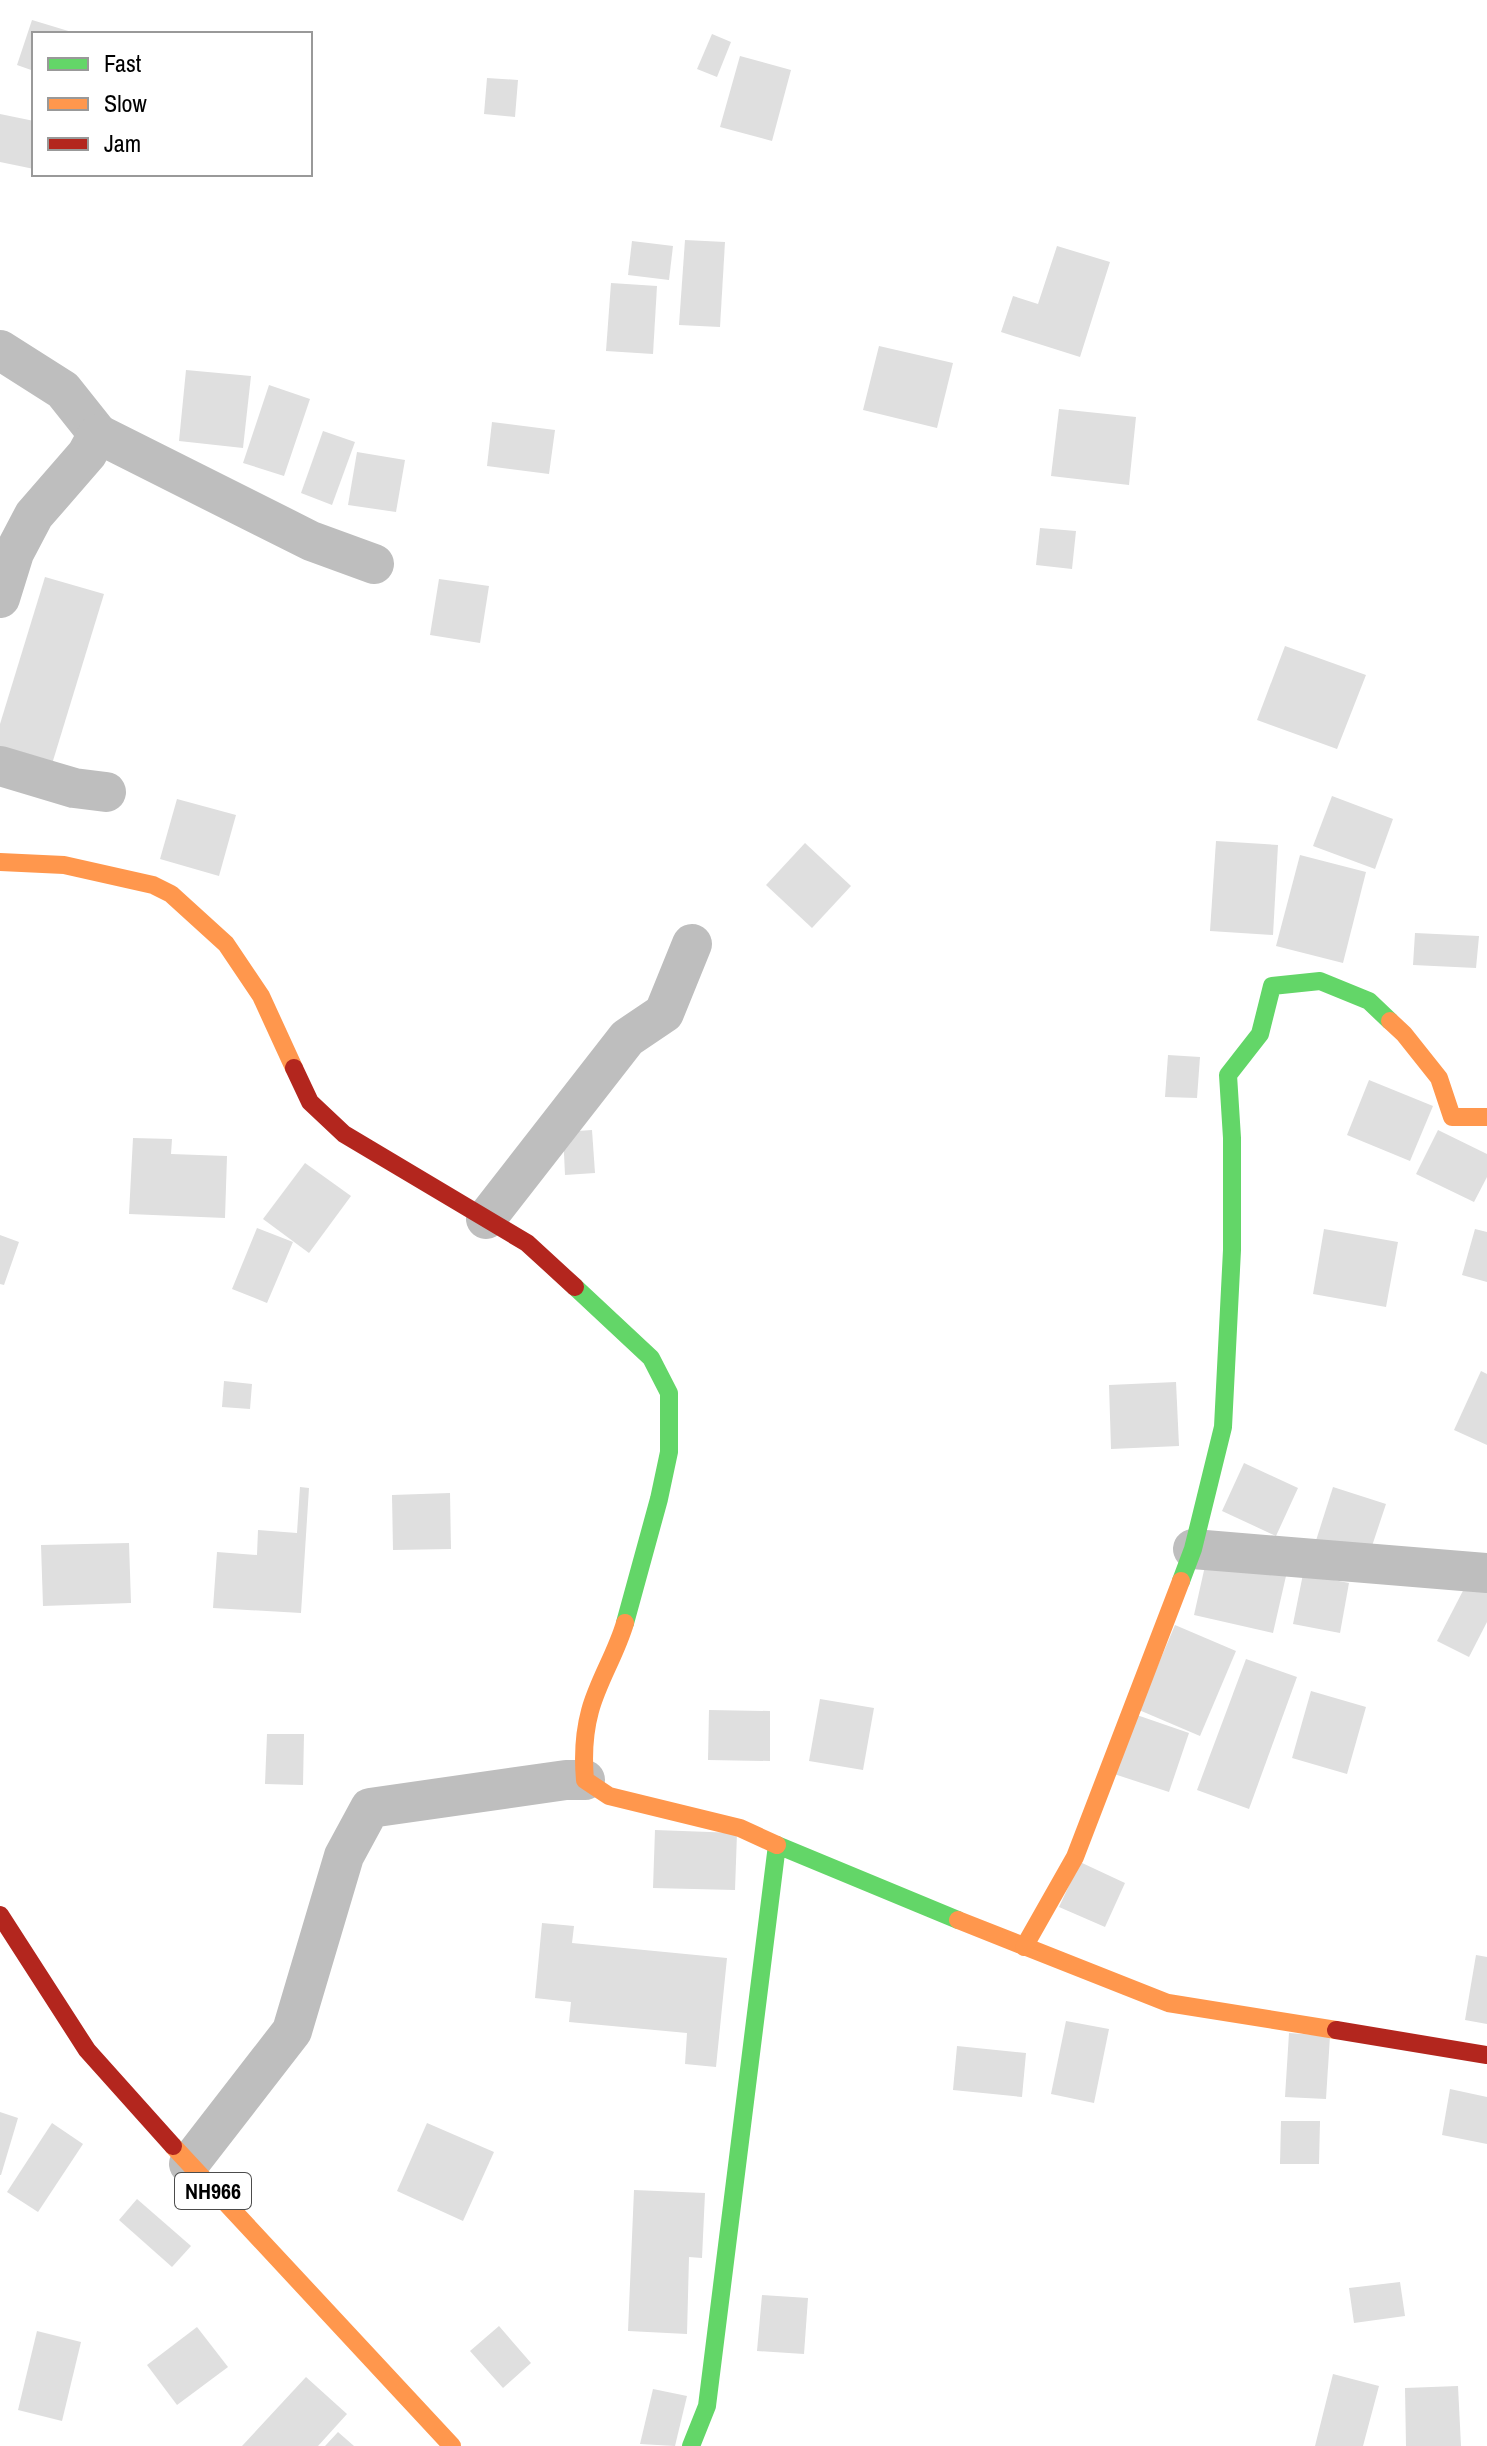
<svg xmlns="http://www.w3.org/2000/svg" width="1487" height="2446" viewBox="0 0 1487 2446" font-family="'Archivo Narrow',sans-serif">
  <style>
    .building { fill: #dfdfdf }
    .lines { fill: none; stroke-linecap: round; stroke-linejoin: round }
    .street { stroke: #bebebe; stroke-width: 40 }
    .fast { stroke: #63d668; stroke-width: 18 }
    .slow { stroke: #ff974d; stroke-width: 18 }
    .jam { stroke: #b3261e; stroke-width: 18 }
    .labels { text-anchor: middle; stroke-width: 6; stroke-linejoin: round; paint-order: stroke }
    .shield { fill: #fff; stroke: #4c4c4c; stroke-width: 2 }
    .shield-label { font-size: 22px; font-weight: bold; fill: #000 }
  </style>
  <rect width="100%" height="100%" fill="#fff"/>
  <!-- building -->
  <g class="building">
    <polygon points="32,20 75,33 34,34 34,71 17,65"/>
    <polygon points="712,34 731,42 717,77 697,69"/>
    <polygon points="740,56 791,70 772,141 720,127"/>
    <polygon points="487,78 518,80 515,117 484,114"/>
    <polygon points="0,114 34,121 34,169 0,162"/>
    <polygon points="685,240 725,242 720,327 679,325"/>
    <polygon points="632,241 673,246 669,280 628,275"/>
    <polygon points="1057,246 1110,262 1080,357 1001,332 1013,296 1038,304"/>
    <polygon points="611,283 657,286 653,354 606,351"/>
    <polygon points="879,346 953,363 937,428 863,410"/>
    <polygon points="186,370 251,376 243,448 179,441"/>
    <polygon points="269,385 310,399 284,476 243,463"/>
    <polygon points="1059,409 1136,417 1129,485 1051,476"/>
    <polygon points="492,422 555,430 549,474 487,466"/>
    <polygon points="323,431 355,442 332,505 301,493"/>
    <polygon points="357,452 405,460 396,512 348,505"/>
    <polygon points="1040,528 1076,531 1072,569 1036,565"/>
    <polygon points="45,577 104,594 52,764 0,748 0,724"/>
    <polygon points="439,579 489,586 480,643 430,635"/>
    <polygon points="1285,646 1366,675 1337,749 1257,720"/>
    <polygon points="1332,796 1393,819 1375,869 1313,846"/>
    <polygon points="177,799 236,815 219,876 160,859"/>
    <polygon points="1216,841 1278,845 1273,935 1210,931"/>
    <polygon points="805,843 851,886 812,928 766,885"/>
    <polygon points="1300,855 1366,872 1343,963 1276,946"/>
    <polygon points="1415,933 1479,936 1476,968 1413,965"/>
    <polygon points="1168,1055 1200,1057 1197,1098 1165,1097"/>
    <polygon points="1369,1080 1433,1106 1410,1161 1347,1135"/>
    <polygon points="592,1130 595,1173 565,1175 563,1132"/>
    <polygon points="1438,1130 1487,1154 1487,1177 1474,1202 1416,1174"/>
    <polygon points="133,1138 172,1139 171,1154 227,1156 225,1218 129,1214"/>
    <polygon points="305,1163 351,1196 309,1253 263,1219"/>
    <polygon points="257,1228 293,1242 267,1303 232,1289"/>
    <polygon points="1324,1229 1398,1242 1386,1307 1313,1294"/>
    <polygon points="1475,1229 1487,1232 1487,1282 1462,1275"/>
    <polygon points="0,1235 19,1242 4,1285 0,1284"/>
    <polygon points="1481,1371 1487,1374 1487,1445 1454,1430"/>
    <polygon points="224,1381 252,1384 250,1409 222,1407"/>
    <polygon points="1176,1382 1179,1446 1111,1449 1109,1385"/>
    <polygon points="1244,1463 1298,1488 1276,1536 1222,1511"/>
    <polygon points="300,1487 309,1488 301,1613 213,1608 217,1552 257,1555 258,1530 297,1533"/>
    <polygon points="1333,1487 1386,1504 1365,1567 1313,1550"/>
    <polygon points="450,1493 451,1549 393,1550 392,1495"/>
    <polygon points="129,1543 131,1603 43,1606 41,1545"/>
    <polygon points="1207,1557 1286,1576 1273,1633 1194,1615"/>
    <polygon points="1303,1574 1349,1583 1340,1633 1293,1624"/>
    <polygon points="1467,1583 1487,1593 1487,1622 1469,1657 1437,1641"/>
    <polygon points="1175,1625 1236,1651 1200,1736 1139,1710"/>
    <polygon points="1246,1659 1297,1677 1249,1809 1197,1790"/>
    <polygon points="1311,1691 1366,1707 1347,1774 1292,1758"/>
    <polygon points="820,1699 874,1708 863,1770 809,1761"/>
    <polygon points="709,1710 770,1711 770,1761 708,1760"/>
    <polygon points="1131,1713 1189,1733 1169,1792 1111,1773"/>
    <polygon points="267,1734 304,1734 303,1785 265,1784"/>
    <polygon points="655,1830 737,1833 735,1890 653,1888"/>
    <polygon points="1080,1862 1125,1883 1105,1927 1059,1907"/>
    <polygon points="542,1923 574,1926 572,1943 727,1958 716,2067 685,2064 687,2033 569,2022 571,2002 535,1998"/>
    <polygon points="1476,1955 1487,1957 1487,2024 1465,2020"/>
    <polygon points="1066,2021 1109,2029 1094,2103 1051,2094"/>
    <polygon points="1289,2033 1330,2036 1326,2099 1285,2097"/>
    <polygon points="957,2046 1026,2053 1022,2097 953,2090"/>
    <polygon points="1450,2089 1487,2097 1487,2144 1442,2135"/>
    <polygon points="0,2112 18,2118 1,2175 0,2175"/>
    <polygon points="1281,2121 1320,2121 1319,2164 1280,2164"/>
    <polygon points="52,2123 83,2144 38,2212 7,2192"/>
    <polygon points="427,2123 494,2152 463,2221 397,2191"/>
    <polygon points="634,2190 705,2193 702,2258 689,2257 687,2334 628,2331"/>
    <polygon points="137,2199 191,2246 172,2267 119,2220"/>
    <polygon points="1400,2282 1405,2316 1354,2323 1349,2288"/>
    <polygon points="762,2295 808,2298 804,2354 757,2351"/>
    <polygon points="499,2326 531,2363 503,2388 470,2351"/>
    <polygon points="197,2327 228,2367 177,2405 147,2365"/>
    <polygon points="37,2331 81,2342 62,2421 18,2410"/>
    <polygon points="1333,2374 1379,2386 1363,2446 1315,2446"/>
    <polygon points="306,2377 347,2414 318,2446 242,2446"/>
    <polygon points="1458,2386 1461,2446 1406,2446 1405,2388"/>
    <polygon points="653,2389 687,2396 675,2446 640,2444"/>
    <polygon points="338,2432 354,2446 325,2446"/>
  </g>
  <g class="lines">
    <!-- street -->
    <g class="street">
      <polyline points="0,350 63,390 98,434"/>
      <polyline points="0,598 14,553 34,515 87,454 98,434 311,541 374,564"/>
      <polyline points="0,766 74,788 106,792"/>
      <polyline points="486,1219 627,1038 664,1013 692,944"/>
      <polyline points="1193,1549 1487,1573"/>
      <polyline points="189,2164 292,2031 344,1856 370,1808 566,1780 585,1780"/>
    </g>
    <!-- fast -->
    <g class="fast">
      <polyline points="575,1287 651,1358 669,1393 669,1452 659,1499 625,1623"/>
      <polyline points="1181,1581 1193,1549 1223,1427 1232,1250 1232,1138 1228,1075 1260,1034 1272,986 1320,981 1369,1001 1390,1021"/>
      <polyline points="691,2446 707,2406 777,1845 958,1920"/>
    </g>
    <!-- slow -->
    <g class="slow">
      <polyline points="0,862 64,865 153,885 171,894 226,944 261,996 294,1068"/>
      <polyline points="1390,1021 1404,1034 1439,1078 1452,1117 1487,1117"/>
      <path d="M625 1623C616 1654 598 1681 590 1711 584 1733 583 1757 585 1780L609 1796 740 1828 777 1845"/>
      <polyline points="958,1920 1168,2003 1336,2030"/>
      <polyline points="1024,1947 1075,1857 1181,1581"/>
      <polyline points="173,2146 452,2446"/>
    </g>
    <!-- jam -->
    <g class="jam">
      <polyline points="294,1068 310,1102 344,1134 527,1243 575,1287"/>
      <polyline points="0,1915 87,2050 173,2146"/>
      <polyline points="1336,2030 1487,2055"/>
    </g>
  </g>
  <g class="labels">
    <!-- shield labels -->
    <rect class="shield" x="175" y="2173" width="76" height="36" rx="6"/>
    <g class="shield-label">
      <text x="213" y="2199">NH966</text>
    </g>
  </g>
  <!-- legend -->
  <rect x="32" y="32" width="280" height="144" fill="#ffffff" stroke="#999999" stroke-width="2"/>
  <rect x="48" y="58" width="40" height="12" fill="#63d668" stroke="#999999" stroke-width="2"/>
  <text x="104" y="72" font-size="24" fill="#000000">Fast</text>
  <rect x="48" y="98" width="40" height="12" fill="#ff974d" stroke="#999999" stroke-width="2"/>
  <text x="104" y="112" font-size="24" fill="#000000">Slow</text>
  <rect x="48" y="138" width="40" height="12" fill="#b3261e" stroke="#999999" stroke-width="2"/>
  <text x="104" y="152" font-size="24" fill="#000000">Jam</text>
</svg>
